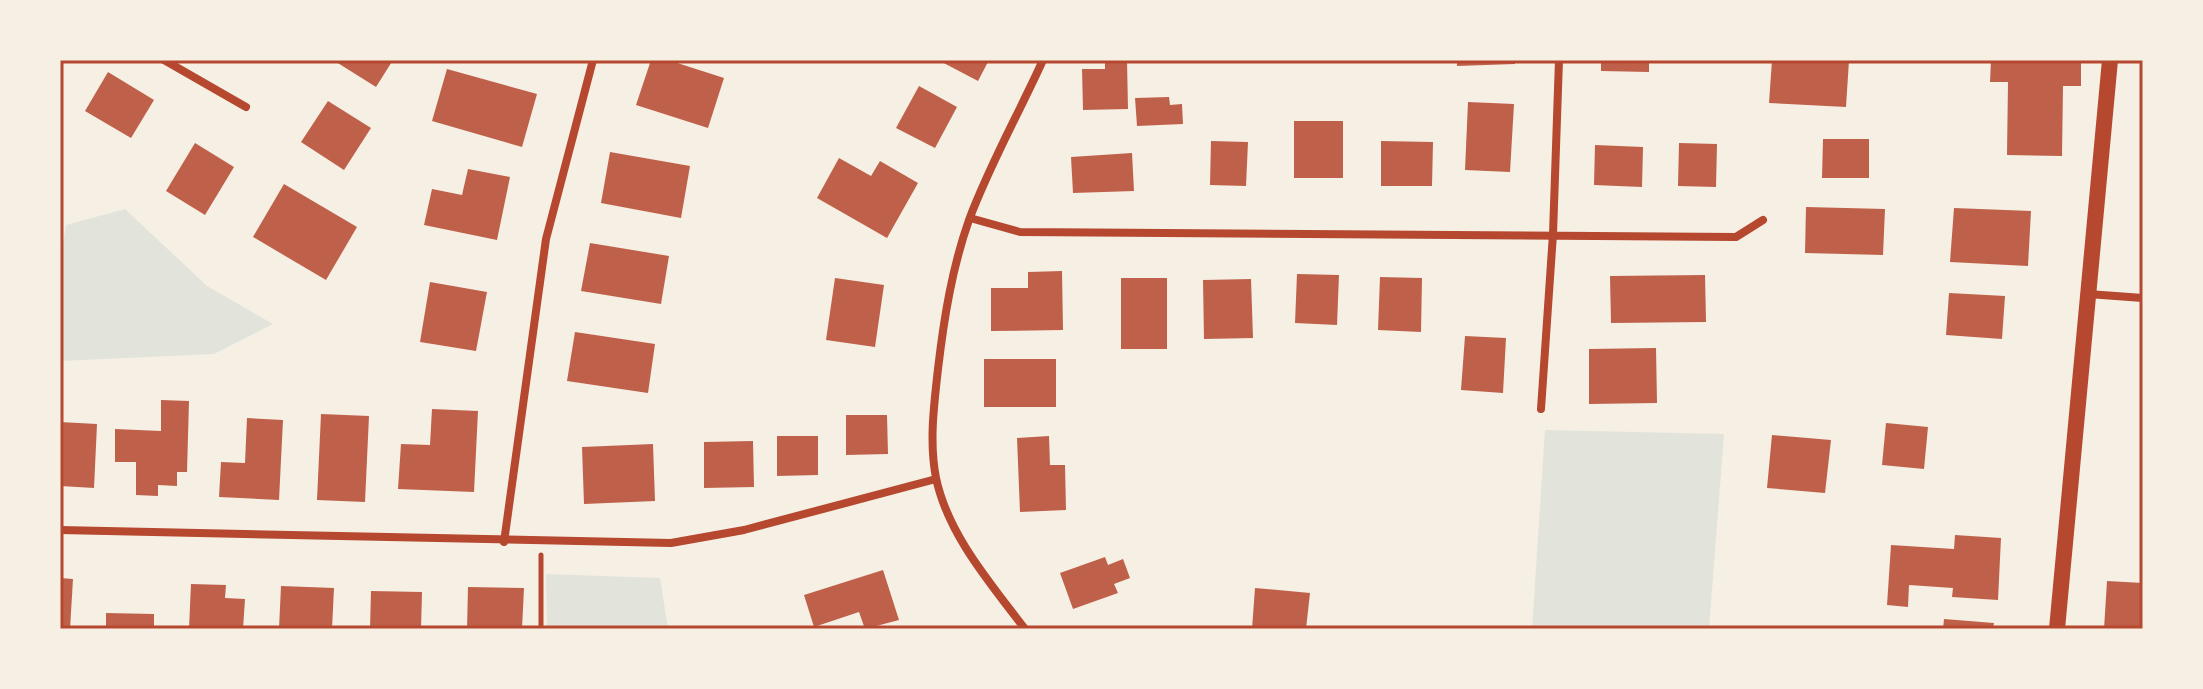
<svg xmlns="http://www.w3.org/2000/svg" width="2203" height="689" viewBox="0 0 2203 689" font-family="Ubuntu,sans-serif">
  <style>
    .green { fill: #e2e4dc }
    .building { fill: #bf614a }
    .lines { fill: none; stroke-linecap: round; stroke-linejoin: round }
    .path { stroke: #b5482f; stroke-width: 5 }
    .minor { stroke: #b5482f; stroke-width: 8 }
    .secondary { stroke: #b5482f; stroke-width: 16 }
    .neatline { fill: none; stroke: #b5482f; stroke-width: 3 }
  </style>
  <rect width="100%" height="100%" fill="#f6efe4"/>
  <!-- green -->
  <g class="green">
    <polygon points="125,209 207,286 273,324 214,354 60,361 60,261 66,225"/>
    <polygon points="1545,430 1724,434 1709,629 1532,629"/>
    <polygon points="546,574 660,578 668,629 547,629"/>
  </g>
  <!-- building -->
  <g class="building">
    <polygon points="333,60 393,60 376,87"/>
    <polygon points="651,60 668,60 724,78 708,128 636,105"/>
    <polygon points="938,60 989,60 978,81"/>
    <polygon points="1105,60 1127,60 1128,109 1083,110 1082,69 1105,69"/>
    <polygon points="1457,60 1515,60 1515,64 1457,66"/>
    <polygon points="1601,60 1649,60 1649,72 1601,71"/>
    <polygon points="1772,60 1849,60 1846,107 1769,103"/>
    <polygon points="1991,60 2081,60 2081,86 2063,86 2062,156 2007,155 2008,82 1990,82"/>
    <polygon points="447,69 537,94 522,147 432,121"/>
    <polygon points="108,72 154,100 131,138 85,111"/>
    <polygon points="919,86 957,107 935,148 896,128"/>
    <polygon points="1169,97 1170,105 1182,104 1183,124 1137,126 1135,98"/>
    <polygon points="328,101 371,128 344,170 301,142"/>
    <polygon points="1468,102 1514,104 1510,172 1465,170"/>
    <rect x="1294" y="121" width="49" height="57"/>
    <polygon points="1823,139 1869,139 1869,178 1822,178"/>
    <polygon points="1211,141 1248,142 1246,186 1210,185"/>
    <polygon points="1381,141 1433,142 1432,186 1381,186"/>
    <polygon points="195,143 234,167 205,215 166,191"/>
    <polygon points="1679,143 1717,144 1716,187 1678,186"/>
    <polygon points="1595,145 1643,147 1642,187 1594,185"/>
    <polygon points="610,152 690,166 681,218 601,203"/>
    <polygon points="1132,153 1134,191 1073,193 1071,157"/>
    <polygon points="839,158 871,176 880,161 918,183 887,238 817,198"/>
    <polygon points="468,169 510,177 497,240 424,225 432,189 462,195"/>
    <polygon points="284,184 357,227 326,280 253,237"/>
    <polygon points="1806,207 1885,209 1883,255 1805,253"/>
    <polygon points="1954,208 2031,211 2028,266 1950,262"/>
    <polygon points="590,243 669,256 661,304 581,291"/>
    <polygon points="1062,271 1063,330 991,331 991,288 1028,288 1028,272"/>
    <polygon points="1297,274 1339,275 1337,325 1295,323"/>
    <polygon points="1705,275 1706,322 1611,323 1610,276"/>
    <polygon points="1380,277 1422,278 1421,332 1378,330"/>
    <polygon points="835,278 884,285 875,347 826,340"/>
    <rect x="1121" y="278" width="46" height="71"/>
    <polygon points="1251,279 1253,338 1204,339 1203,280"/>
    <polygon points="430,282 487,292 476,351 420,342"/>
    <polygon points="1949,293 2005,296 2002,339 1946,335"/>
    <polygon points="575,332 655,344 648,393 567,381"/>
    <polygon points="1465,336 1506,338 1503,393 1461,390"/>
    <polygon points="1656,348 1657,403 1589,404 1589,349"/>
    <rect x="984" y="359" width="72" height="48"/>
    <polygon points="161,400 189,401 187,472 177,472 177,486 158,485 158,496 136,495 136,462 115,462 115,429 161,431"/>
    <polygon points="432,409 478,411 474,492 398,489 401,444 430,445"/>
    <polygon points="321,414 369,416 365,502 317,500"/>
    <polygon points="846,415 887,415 888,454 846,455"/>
    <polygon points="247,418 283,420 279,500 219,497 221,462 245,463"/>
    <polygon points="60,422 97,424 94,488 60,486"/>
    <polygon points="1886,423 1928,427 1924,469 1882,465"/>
    <polygon points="1772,435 1831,440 1825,493 1767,488"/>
    <polygon points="777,436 818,436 818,475 777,476"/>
    <polygon points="1049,436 1050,465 1065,465 1066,510 1020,512 1017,438"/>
    <polygon points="753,441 754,487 704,488 704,442"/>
    <polygon points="653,444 655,501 584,504 582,447"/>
    <polygon points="1955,535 2001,538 1998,600 1952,597 1953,588 1909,585 1908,607 1887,605 1891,545 1954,549"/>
    <polygon points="1105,557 1108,565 1123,559 1130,578 1114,584 1118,593 1073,609 1060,573"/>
    <polygon points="883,570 899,620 865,629 859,612 814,627 804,595"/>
    <polygon points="60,578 73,579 70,629 60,629"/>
    <polygon points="2107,581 2143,583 2143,629 2104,629"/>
    <polygon points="191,584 226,585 225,598 245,599 243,629 189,629"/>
    <polygon points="281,586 334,588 332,629 279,629"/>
    <polygon points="468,587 524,588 522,629 467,629"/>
    <polygon points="1255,588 1310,593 1306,629 1252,629"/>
    <polygon points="371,591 422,592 421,629 370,629"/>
    <polygon points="106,613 154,614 154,629 106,629"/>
    <polygon points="1944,619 1994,623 1993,629 1943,629"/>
  </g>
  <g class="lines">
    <!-- path -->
    <polyline class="path" points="541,555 541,629"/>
    <!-- minor -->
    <g class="minor">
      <polyline points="164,60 246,107"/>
      <polyline points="970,218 1020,232 1736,237 1763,220"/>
      <polyline points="2088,294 2143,298"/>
      <polyline points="1541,409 1553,234 1559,60"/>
      <polyline points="60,530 671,543 744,530 936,479"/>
      <polyline points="504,542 546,239 593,60"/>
      <path d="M1025 629C991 584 948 535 936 478 929 442 934 405 938 369 944 318 952 268 969 220 989 166 1019 113 1043 60"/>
    </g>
    <!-- secondary -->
    <polyline class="secondary" points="2057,629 2110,60"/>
  </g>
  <!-- border -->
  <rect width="2203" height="689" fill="none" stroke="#f6efe4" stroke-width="124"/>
  <rect x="62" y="62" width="2079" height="565" class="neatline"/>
</svg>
